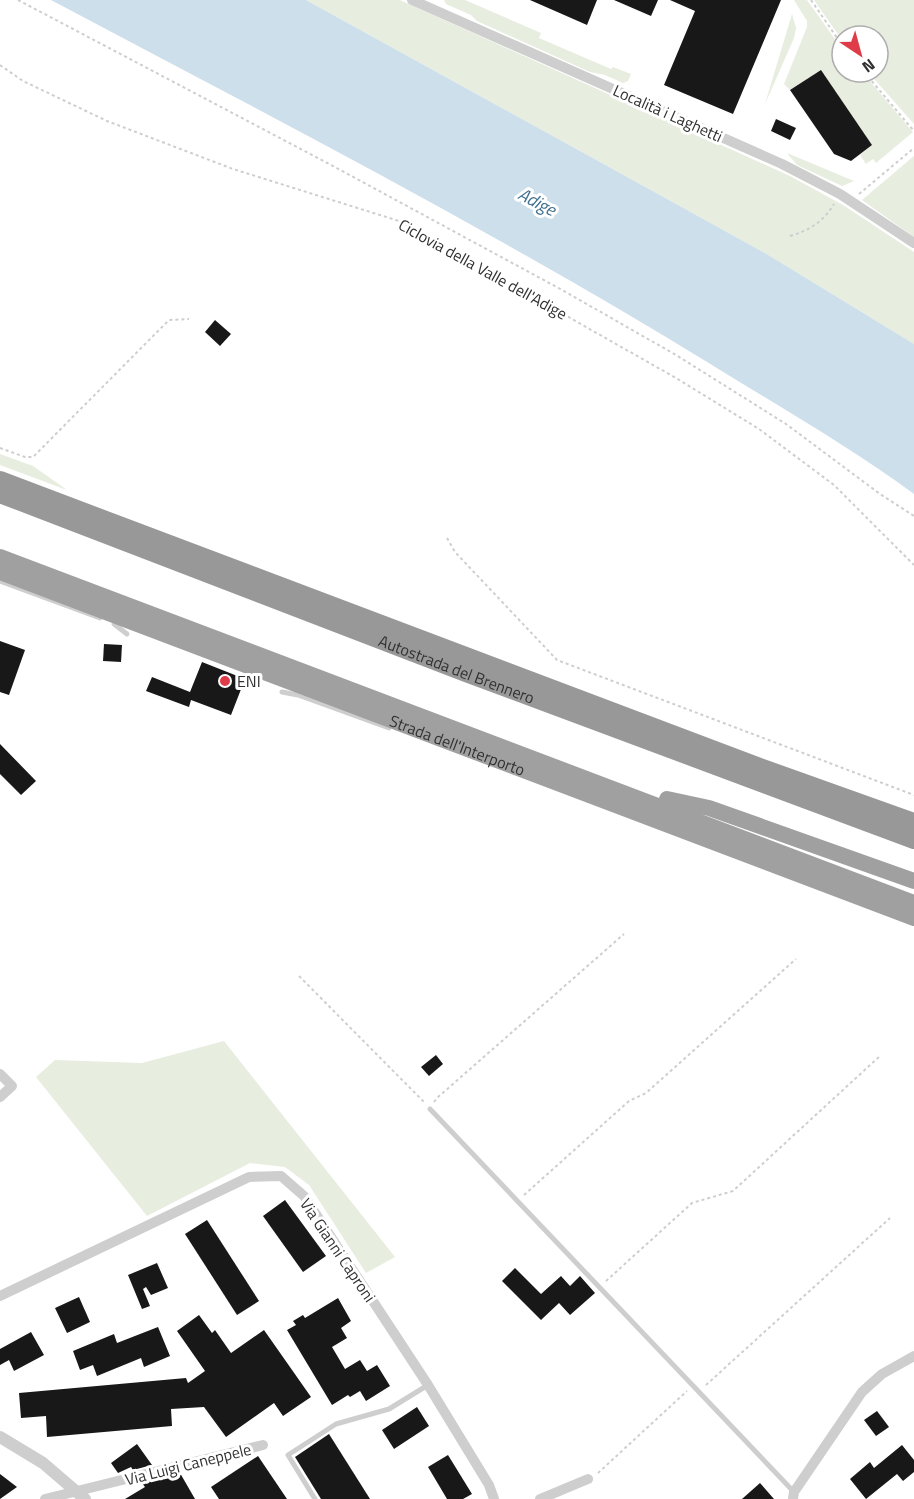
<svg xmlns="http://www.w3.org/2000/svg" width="914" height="1499" viewBox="0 0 914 1499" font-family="'Titillium Web',sans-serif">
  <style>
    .green { fill: #e7eddf }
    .water { fill: #cddfeb }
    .building { fill: #181818 }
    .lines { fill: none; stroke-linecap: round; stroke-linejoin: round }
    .path { stroke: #cecece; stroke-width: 2; stroke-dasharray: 3 3; stroke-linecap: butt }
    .service { stroke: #cecece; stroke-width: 5 }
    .minor { stroke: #cecece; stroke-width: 10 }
    .tertiary { stroke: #cecece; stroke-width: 12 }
    .trunk { stroke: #a0a0a0; stroke-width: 16 }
    .motorway { stroke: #989898; stroke-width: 18 }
    .poi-dot { fill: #de3c48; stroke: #fff; stroke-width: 2 }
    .labels { text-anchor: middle; stroke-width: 6; stroke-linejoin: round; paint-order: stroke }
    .street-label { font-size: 16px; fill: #313131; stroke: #fff }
    .poi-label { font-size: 16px; fill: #313131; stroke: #fff; text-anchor: start }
    .water-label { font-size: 18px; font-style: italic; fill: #417190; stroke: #fff }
  </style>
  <rect width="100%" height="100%" fill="#fff"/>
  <!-- green -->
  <g class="green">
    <polygon points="306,0 400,0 790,176 843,205 914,252 914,344 765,253"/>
    <polygon points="444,0 465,0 541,33 539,38 611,69 613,67 631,74 628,81 623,83 605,75 590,72 477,21 471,15 446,4"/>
    <polygon points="794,0 807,0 842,49 842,72 862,72 913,132 876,163 873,159 866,164 860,155 872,145 821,70 790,90 784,84 807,27 807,21"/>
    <polygon points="814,0 914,0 914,124 868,72 878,72 878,36 842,36 842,40"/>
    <polygon points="792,14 796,28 794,38 765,104"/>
    <polygon points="787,153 854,181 842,186 797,165"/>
    <polygon points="914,156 914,237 862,200"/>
    <polygon points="0,454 33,466 67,490 0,465"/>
    <polygon points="224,1041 395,1257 366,1273 309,1185 285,1167 250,1163 147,1216 36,1077 55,1060 142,1063"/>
  </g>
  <!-- water -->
  <path class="water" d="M51 0H306L765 253 914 344V494C850 447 780 407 712 365 497 233 274 118 51 0Z"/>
  <!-- building -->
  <g class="building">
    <polygon points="530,0 597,0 587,25"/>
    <polygon points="614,0 658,0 651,16"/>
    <polygon points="670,0 781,0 733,114 664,85 695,11"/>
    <polygon points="821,70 872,145 851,161 834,154 790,90"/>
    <polygon points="776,119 796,128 790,140 771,131"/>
    <polygon points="215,320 231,334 220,346 205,332"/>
    <polygon points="0,641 25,650 9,695 0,692"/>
    <polygon points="104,644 122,645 121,662 103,661"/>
    <polygon points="202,662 245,679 231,715 191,700 189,707 146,691 152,677 190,692"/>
    <polygon points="0,744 36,781 21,795 0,774"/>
    <polygon points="436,1055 443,1064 429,1076 421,1067"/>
    <polygon points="285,1200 326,1256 303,1272 263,1216"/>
    <polygon points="207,1220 259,1301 237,1315 185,1234"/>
    <polygon points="157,1263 168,1288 151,1295 146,1287 143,1289 150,1306 142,1309 128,1275"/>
    <polygon points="515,1268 541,1294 561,1276 570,1286 580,1276 595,1293 570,1315 559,1303 541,1320 502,1281"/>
    <polygon points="79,1297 90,1322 67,1333 55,1308"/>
    <polygon points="338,1298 351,1321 341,1328 347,1338 332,1347 345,1369 360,1360 367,1371 377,1365 390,1386 366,1401 360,1391 350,1397 348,1395 332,1405 287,1330 296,1325 293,1321 303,1315 305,1318"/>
    <polygon points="199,1315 212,1333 215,1330 231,1353 264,1330 311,1397 283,1416 274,1403 226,1437 204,1407 171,1409 172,1426 47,1437 46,1416 21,1418 19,1393 186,1378 188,1383 205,1371 177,1331"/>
    <polygon points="158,1327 170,1356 144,1367 141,1358 97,1376 93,1365 80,1370 73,1351 114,1334 117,1343"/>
    <polygon points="31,1332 44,1355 14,1371 9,1360 0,1365 0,1349"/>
    <polygon points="417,1407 429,1426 394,1449 382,1430"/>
    <polygon points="877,1411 889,1427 876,1436 864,1420"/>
    <polygon points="329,1434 370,1499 321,1499 295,1457"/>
    <polygon points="137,1444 152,1465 133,1470 131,1467 118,1473 111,1463"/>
    <polygon points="902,1445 914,1460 914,1472 903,1481 897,1474 866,1499 850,1479 870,1462 874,1468"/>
    <polygon points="448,1455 472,1494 463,1499 447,1499 428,1467"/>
    <polygon points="258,1456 287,1499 219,1499 211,1487"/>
    <polygon points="180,1473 195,1499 125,1499 145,1487 142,1483"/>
    <polygon points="0,1474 17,1487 0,1499"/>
    <polygon points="760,1483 774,1499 742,1499"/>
  </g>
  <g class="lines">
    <!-- path -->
    <g class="path">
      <polyline points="18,0 333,166 564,291 676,355 786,424 880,494 914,516"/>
      <polyline points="811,0 842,45"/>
      <polyline points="0,65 23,81 107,121 233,169 399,221 676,378 759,429 834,485 914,565"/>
      <polyline points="864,72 914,131"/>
      <polyline points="859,194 914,148"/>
      <path d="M790 236C810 230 823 222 834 204"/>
      <polyline points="0,448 25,457 33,457 169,320 189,319"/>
      <polyline points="447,538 455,552 557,660 914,795"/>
      <polyline points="299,976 424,1102"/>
      <polyline points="434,1102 437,1098 624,934"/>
      <polyline points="524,1195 629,1101 646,1093 796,959"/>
      <polyline points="606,1281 692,1203 733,1191 881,1055"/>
      <polyline points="706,1385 890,1218"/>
      <polyline points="598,1473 687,1391"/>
    </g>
    <!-- service -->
    <g class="service">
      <polyline points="0,581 100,618"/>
      <polyline points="114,624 127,634"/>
      <polyline points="282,692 298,695 389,728"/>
      <polyline points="430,1109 794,1492"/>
      <polyline points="315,1499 288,1455 336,1424 389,1409 428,1385"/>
    </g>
    <!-- minor -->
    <g class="minor">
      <polyline points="412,0 782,164 840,194 914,243"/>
      <polyline points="0,1074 12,1086 0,1097"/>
      <polyline points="0,1296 249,1177 281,1176 304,1196 428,1385 489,1485 494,1499"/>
      <polyline points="45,1499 263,1445"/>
      <polyline points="540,1499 588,1479"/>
      <polyline points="793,1499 794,1492 862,1392 882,1374 914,1356"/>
    </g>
    <!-- tertiary -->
    <polyline class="tertiary" points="0,1437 43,1463 85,1499"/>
    <!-- trunk -->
    <g class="trunk">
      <polyline points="0,557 914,903"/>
      <path id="s1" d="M0 572 914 918"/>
      <polyline points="667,799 709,808 914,881"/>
    </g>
    <!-- motorway -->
    <g class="motorway">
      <polyline points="0,480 757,766 914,822"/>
      <path id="s2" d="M0 494 466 673 914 840"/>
    </g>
  </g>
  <!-- markers -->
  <circle class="poi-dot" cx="225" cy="681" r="6"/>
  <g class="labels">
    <!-- street labels -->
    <g class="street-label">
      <text transform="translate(668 113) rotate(24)" y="6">Località i Laghetti</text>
      <text transform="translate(483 269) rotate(29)" y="6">Ciclovia della Valle dell'Adige</text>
      <text dy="6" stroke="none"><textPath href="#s2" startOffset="489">Autostrada del Brennero</textPath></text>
      <text dy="6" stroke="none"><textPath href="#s1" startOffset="489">Strada dell'Interporto</textPath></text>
      <text transform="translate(338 1250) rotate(56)" y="6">Via Gianni Caproni</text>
      <text transform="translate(188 1464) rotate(-14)" y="6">Via Luigi Caneppele</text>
    </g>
    <!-- poi labels -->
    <g class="poi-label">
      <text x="237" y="687">ENI</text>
    </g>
    <!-- water labels -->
    <g class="water-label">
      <text transform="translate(537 202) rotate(28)" y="6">Adige</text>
    </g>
  </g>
  <!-- north arrow -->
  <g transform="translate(860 54) rotate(144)"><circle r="28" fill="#ffffff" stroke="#adadad" stroke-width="1.5"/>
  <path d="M0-4.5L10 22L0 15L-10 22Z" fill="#de3c48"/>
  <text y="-9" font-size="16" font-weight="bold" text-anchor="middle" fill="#313131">N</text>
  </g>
</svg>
